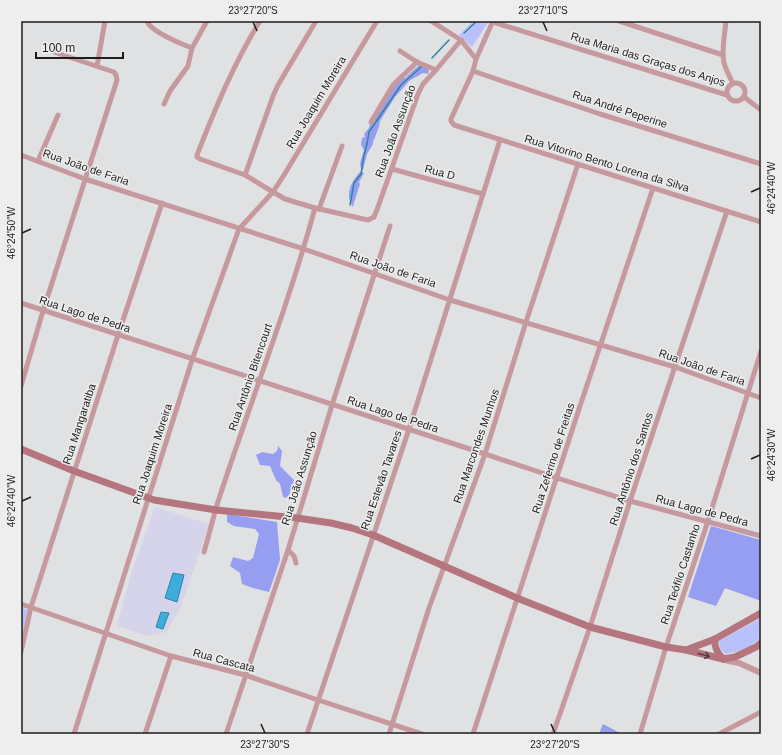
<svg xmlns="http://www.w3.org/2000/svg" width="782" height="755" viewBox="0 0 782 755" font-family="Arial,sans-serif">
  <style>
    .education { fill: #d6d4ea }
    .green { fill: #b9c1fc }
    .forest { fill: #969ef1 }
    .water { fill: #3baedc; stroke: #3282a3 }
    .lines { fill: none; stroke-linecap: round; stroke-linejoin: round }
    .stream { stroke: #3282a3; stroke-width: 1.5 }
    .minor { stroke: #c6999f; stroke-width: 5 }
    .tertiary { stroke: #c6999f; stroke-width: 6 }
    .secondary { stroke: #b5757f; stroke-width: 7 }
    .oneway { stroke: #523c3f }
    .ticks { fill: none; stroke: #1d1d1d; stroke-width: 1.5 }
    .labels { text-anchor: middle; stroke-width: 3; stroke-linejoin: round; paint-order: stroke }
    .street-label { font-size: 11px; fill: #1d1d1d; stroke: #eeeeef }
    .neatline { fill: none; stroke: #1d1d1d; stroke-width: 1.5 }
    .ticks-label { font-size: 10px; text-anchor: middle; fill: #1d1d1d }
  </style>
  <rect width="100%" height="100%" fill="#e0e1e2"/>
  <!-- education -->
  <polygon class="education" points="155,507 209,524 181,607 166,632 148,636 117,626 131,574"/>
  <!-- green -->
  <g class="green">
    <polygon points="473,21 489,21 472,47 459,35"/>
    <polygon points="21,608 28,610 21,640"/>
    <path d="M761 618V637C752 647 738 652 725 654L720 648 719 641Z"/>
  </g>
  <!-- forest -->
  <g class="forest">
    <polygon points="419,65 427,67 429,70 428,74 423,73 409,81 395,97 380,121 379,127 373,142 373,144 367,154 363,170 362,171 361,170 360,163 364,150 361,145 362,138 365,137 364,134 369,128 370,123 375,120 375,117 388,94 402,78 405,78"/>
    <path d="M360 172H363L364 173 359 182 360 184 353 206 352 207C352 203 350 202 349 198 348 188 354 178 360 172Z"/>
    <polygon points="278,446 282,451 280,466 294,480 289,495 286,498 283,497 280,484 276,480 270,466 260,465 256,455 262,452 273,454 277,451"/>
    <polygon points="227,514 277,522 280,560 269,592 253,588 242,584 240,573 230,566 233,557 248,561 253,558 259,534 255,529 234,526 227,522"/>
    <polygon points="711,526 761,540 761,601 725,588 716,606 688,597"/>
    <polygon points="603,724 622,734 599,734"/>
  </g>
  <!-- water -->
  <g class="water">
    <polygon points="173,573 184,575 177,602 165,598"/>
    <polygon points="161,612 169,613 163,629 156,627"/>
  </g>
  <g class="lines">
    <!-- stream -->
    <g class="stream">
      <polyline points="464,33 477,21"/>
      <polyline points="432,58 449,40"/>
      <polyline points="350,205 354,183 361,174 364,155 367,144 369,132 401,85 421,67"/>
    </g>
    <!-- minor -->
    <g class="minor">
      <path d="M147 21C150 31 181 44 192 48"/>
      <path d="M260 21C234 63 215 109 197 155V157L200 159 245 175 273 192 285 199 315 208 368 220 374 217 378 207 418 94 423 84 436 70 461 40"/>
      <polyline points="431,21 461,40 476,59"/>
      <polyline points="493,21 476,59 473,71 451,119 451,121 454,125 761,222"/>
      <polyline points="619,21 723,55"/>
      <path d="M726 21C725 34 721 50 724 63 726 70 730 77 733 84"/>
      <polyline points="493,22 727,95"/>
      <polyline points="400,51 417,62 436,70"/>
      <polyline points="97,66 105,21"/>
      <polyline points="473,71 600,114 761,164"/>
      <circle cx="736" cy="92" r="9"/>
      <polyline points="744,97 761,110"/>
      <polyline points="164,104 170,91 188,66 192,48 207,21"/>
      <polyline points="371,122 393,85 417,62"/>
      <polyline points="21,155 85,179 304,249 450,300 675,367 761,398"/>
      <polyline points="38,161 58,115"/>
      <polyline points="392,169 483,194"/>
      <polyline points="245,175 273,96 278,85 316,21"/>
      <polyline points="319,209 342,146"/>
      <polyline points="21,303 485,454 557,478 630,501 761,536"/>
      <polyline points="21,386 43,311 117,80 116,75 114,72 54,52"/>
      <polyline points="288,550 294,556 296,563"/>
      <path d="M204 552C208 538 212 523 216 508 248 408 287 310 315 208"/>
      <polyline points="21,604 171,656 245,675 318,700 422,734"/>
      <polyline points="21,652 31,607 118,335 162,203"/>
      <polyline points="74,734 192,360 235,240 239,229 273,192 284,175 377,21"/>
      <polyline points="145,734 171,656"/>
      <polyline points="226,734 288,550 332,405 390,226"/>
      <polyline points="307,734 409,429 500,140"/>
      <polyline points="389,734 429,608 485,454 526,322 578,164"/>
      <polyline points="473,734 579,409 653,188"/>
      <polyline points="553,734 590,627 630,501 727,211"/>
      <polyline points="640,734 666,647 708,521 761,351"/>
      <polyline points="719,734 761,712"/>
    </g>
    <!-- tertiary -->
    <polyline class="tertiary" points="724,660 739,663 761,673"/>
    <!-- secondary -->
    <g class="secondary">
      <polyline points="21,449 74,471 154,500 216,510 297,518 331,523 352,528 373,535 517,598 590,627 666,647 686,650 723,659 735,657 756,647 761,643"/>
      <path d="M715 639C714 647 717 653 723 659"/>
      <polyline points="686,650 715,639 761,613"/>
    </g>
  </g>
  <!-- one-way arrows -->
  <defs><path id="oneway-shaft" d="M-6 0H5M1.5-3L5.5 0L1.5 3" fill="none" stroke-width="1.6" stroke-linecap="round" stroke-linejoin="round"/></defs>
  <use class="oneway" href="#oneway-shaft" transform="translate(704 655) rotate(15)"/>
  <!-- ticks -->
  <path class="ticks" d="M253 22 257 31M543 22 547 31M751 192 760 188M22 233 31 229M751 459 760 455M22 501 31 497M261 724 265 733M551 724 555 733"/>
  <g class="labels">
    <!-- street labels -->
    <g class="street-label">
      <text transform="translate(648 59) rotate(17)" y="4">Rua Maria das Graças dos Anjos</text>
      <text transform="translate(316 102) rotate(-59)" y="4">Rua Joaquim Moreira</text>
      <text transform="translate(620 109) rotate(18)" y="4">Rua André Peperine</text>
      <text transform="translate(395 131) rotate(-70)" y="4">Rua João Assunção</text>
      <text transform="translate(607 163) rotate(17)" y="4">Rua Vitorino Bento Lorena da Silva</text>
      <text transform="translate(86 167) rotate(19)" y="4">Rua João de Faria</text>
      <text transform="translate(440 172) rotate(15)" y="4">Rua D</text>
      <text transform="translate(393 269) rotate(19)" y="4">Rua João de Faria</text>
      <text transform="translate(85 314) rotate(18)" y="4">Rua Lago de Pedra</text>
      <text transform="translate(702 367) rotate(19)" y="4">Rua João de Faria</text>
      <text transform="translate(250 377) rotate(-71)" y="4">Rua Antônio Bitencourt</text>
      <text transform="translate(393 414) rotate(18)" y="4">Rua Lago de Pedra</text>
      <text transform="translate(79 424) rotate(-72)" y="4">Rua Mangaratiba</text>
      <text transform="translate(476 446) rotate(-71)" y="4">Rua Marcondes Munhos</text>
      <text transform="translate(152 454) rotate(-72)" y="4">Rua Joaquim Moreira</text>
      <text transform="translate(553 458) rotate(-72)" y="4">Rua Zeferino de Freitas</text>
      <text transform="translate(631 469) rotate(-72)" y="4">Rua Antônio dos Santos</text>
      <text transform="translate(299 478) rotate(-73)" y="4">Rua João Assunção</text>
      <text transform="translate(381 480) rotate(-71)" y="4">Rua Estevão Tavares</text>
      <text transform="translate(702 510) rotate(15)" y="4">Rua Lago de Pedra</text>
      <text transform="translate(680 574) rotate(-72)" y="4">Rua Teófilo Castanho</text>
      <text transform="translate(224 660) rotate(15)" y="4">Rua Cascata</text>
    </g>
  </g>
  <!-- border -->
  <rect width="782" height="755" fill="none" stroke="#eeeeef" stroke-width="44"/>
  <!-- scale -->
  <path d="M36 52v6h87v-6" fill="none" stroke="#1d1d1d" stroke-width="2"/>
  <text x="42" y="52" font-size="12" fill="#1d1d1d" stroke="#eeeeef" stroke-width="3" paint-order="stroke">100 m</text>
  <rect x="22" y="22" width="738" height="711" class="neatline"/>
  <g class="ticks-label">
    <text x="253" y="14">23°27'20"S</text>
    <text x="543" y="14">23°27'10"S</text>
    <text transform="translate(771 188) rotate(-90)" y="4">46°24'40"W</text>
    <text transform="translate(11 233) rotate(-90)" y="4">46°24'50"W</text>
    <text transform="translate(771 455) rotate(-90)" y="4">46°24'30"W</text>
    <text transform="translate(11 501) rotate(-90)" y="4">46°24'40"W</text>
    <text x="265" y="748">23°27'30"S</text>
    <text x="555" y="748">23°27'20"S</text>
  </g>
</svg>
